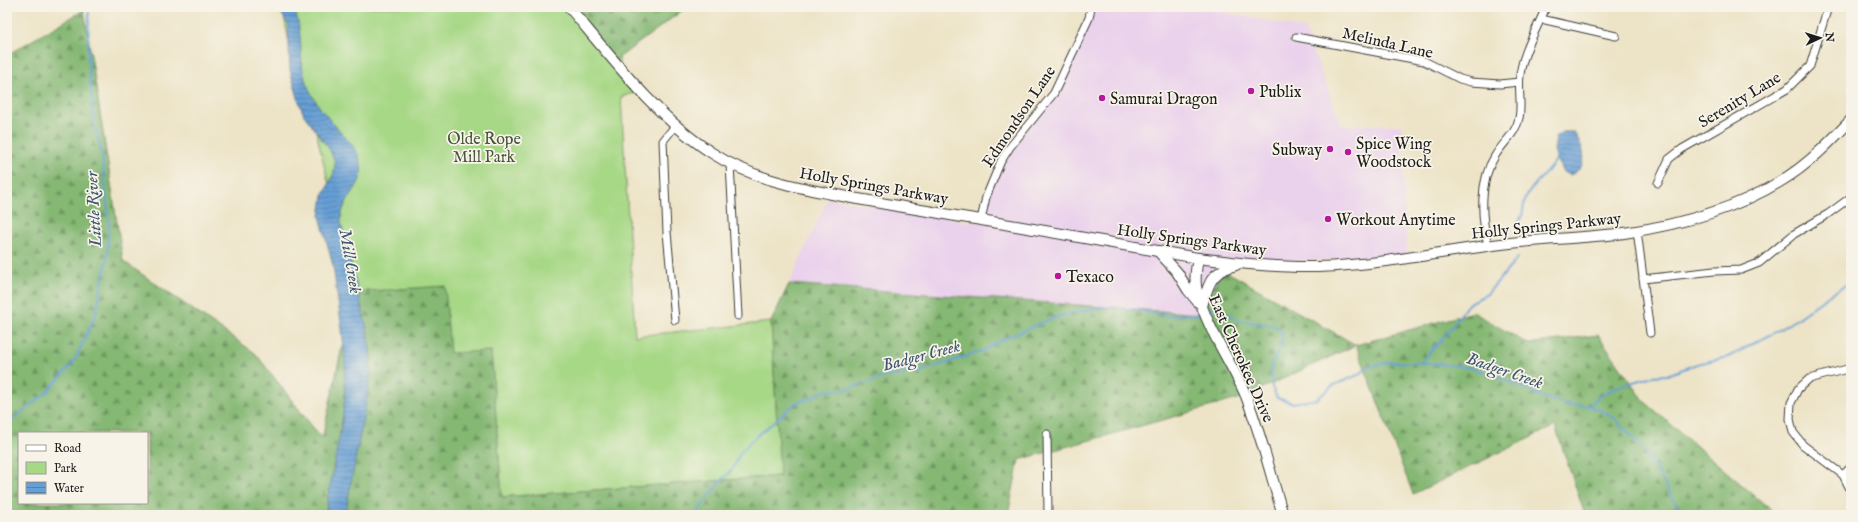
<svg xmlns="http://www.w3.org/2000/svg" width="1858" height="522" viewBox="0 0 1858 522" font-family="'IM FELL English',serif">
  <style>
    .built { fill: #ead1ec }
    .green { fill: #a7d886; stroke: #627a51 }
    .forest { fill: url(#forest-firs); stroke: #506a48; fill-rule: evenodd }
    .water { fill: url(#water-rules); stroke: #415e78 }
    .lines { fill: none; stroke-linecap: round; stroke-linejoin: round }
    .stream { stroke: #669fd5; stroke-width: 2 }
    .street-casing { stroke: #3b3a36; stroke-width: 9 }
    .secondary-casing { stroke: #3b3a36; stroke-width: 12 }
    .street { stroke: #fff; stroke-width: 7 }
    .secondary { stroke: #fff; stroke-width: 10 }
    .poi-dot { fill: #b5179e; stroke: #f7f3e8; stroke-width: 1.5 }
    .labels { text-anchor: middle; stroke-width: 3.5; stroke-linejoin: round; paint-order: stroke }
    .street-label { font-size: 16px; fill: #1c1c1c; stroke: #f7f3e8 }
    .poi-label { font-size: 16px; fill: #1c1c1c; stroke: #f7f3e8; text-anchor: start }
    .park-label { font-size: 16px; fill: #46543c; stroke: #f7f3e8 }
    .water-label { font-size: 17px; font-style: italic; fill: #3d576f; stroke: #f7f3e8 }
  </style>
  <defs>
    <pattern id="forest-firs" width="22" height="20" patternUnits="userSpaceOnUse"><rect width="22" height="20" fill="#85b873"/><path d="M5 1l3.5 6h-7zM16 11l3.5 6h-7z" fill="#6c955e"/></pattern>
    <pattern id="water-rules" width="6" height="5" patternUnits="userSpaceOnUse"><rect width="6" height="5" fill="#669fd5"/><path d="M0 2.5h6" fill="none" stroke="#5381ac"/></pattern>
  </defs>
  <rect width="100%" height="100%" fill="#f7f3e8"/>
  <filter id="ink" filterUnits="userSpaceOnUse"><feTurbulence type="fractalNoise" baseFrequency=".025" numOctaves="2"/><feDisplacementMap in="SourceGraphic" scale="8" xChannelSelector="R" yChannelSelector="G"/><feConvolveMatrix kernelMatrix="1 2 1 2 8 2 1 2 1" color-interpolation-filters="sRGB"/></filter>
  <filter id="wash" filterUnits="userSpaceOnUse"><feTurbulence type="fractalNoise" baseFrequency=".012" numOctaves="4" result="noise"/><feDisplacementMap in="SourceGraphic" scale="16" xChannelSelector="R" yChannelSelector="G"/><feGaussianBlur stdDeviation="0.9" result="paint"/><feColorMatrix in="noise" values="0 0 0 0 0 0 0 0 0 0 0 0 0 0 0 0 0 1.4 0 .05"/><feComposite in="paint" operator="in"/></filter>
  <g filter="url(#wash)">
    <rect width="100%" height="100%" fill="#ede4c7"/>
    <!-- built -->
    <polygon class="built" points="1092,7 1201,7 1305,29 1341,125 1401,125 1407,258 1225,262 1201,314 789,284 828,198 976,223 984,196 1022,136 1074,58"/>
    <!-- green -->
    <polygon class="green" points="282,7 663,7 618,42 620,70 638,92 621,97 635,336 771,322 781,476 501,497 491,351 450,354 354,293 320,216 332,198 314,123 302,110"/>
    <!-- forest -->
    <g class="forest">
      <polygon points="566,7 687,7 613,62"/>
      <path d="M84 10 123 261 255 353 322 439 354 292 445 286 450 353 491 351 502 497 780 476 771 322 789 284 1201 314 1222 269 1356 345 1473 312 1528 344 1598 335 1645 402 1770 509 1775 515H1585L1555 426 1413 494 1356 345 1241 398 1019 460 1008 515H7V55ZM19 433H147V503H19Z"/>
    </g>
    <!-- water -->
    <g class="water">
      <path d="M277 7H293C304 30 298 55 305 79 307 87 313 96 317 103 328 122 358 144 361 164 365 189 341 196 341 222L368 333 371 359 370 380 345 515H325L342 421 345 397V360L342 330 333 266 320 216 323 196 334 173 335 162 330 150 304 115 300 105 290 70 288 24Z"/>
      <path d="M1562 132H1574C1583 147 1592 166 1570 175L1562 171 1554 150 1556 137Z"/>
    </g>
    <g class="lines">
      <!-- stream -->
      <g class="stream">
        <path d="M1517 224C1526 213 1521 209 1526 198 1533 182 1549 173 1557 158"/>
        <polyline points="1210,310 1215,308 1238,320 1275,326 1282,332 1282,343 1277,354 1271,365 1272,387 1277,398 1293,403 1317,399 1332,386 1360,374 1368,367 1390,362 1431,363 1472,368 1511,382 1542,397 1571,405 1589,406 1603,411 1614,418 1643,448 1678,507 1685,515"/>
        <polyline points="1421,362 1446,335 1468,304 1487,294 1518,258"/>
        <polyline points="1589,406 1601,395 1615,388 1652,376 1667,375 1697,364 1728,357 1772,334 1795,320 1834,292 1851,282"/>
        <polyline points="7,424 47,392 74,362 95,316 107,261 109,222 102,155 94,123 88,59 89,7"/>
        <polyline points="695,515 719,483 732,470 740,453 751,441 797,402 811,398 823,391 844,390 884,377 919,372 941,365 985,350 997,342 1053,318 1091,309 1114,307 1170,316 1199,314"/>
      </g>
    </g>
  </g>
  <g filter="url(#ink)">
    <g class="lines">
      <defs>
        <g id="street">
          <polyline points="1541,19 1616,36"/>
          <polyline points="1296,37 1424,61 1460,79 1471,82 1500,84 1519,82"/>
          <polyline points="730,164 738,316"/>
          <polyline points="1658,183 1669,159 1682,149 1787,89 1810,66 1828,7"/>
          <polyline points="981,220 986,197 1001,161 1010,147 1054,93 1089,18 1091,7"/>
          <polyline points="1637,230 1650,333"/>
          <path d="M1488 245C1481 217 1479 181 1495 156 1503 142 1516 134 1519 118 1522 104 1518 89 1520 75 1523 51 1537 29 1546 7"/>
          <polyline points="1643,279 1714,271 1741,270 1759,263 1794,234 1828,214 1851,197"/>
          <polyline points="675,320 667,232 663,141 675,126"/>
          <polyline points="1851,368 1809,379 1798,389 1791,403 1790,419 1793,432 1803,445 1843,475 1851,491"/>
          <polyline points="1047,434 1048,515"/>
          <polyline points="1843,475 1851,467"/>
        </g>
        <g id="secondary">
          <path d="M569 7C612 58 656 117 712 153 749 177 790 186 832 194 871 202 911 208 950 215 1033 228 1115 244 1198 258 1238 263 1278 268 1318 267 1375 265 1430 254 1486 246 1532 239 1579 239 1624 233 1678 225 1734 210 1781 181 1808 165 1830 142 1851 120"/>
          <polyline points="1158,251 1177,272 1188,290 1198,302"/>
          <path d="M1198 258C1196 269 1194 281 1197 291 1207 329 1231 361 1246 396 1261 435 1271 475 1283 515"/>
          <path d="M1202 306C1209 283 1210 272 1236 265"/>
        </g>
      </defs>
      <!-- street casing -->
      <use href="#street" class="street-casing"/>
      <!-- secondary casing -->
      <use href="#secondary" class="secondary-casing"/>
      <!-- street -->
      <use href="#street" class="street"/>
      <!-- secondary -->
      <use href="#secondary" class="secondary"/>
    </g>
  </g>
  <!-- markers -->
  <g class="poi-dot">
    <circle cx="1251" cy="91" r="4"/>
    <circle cx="1102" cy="98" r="4"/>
    <circle cx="1330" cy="149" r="4"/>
    <circle cx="1348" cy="152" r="4"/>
    <circle cx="1328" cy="219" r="4"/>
    <circle cx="1058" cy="276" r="4"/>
  </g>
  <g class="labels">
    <!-- street labels -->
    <g class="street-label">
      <text transform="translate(1388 42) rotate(13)" y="6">Melinda Lane</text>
      <text transform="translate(1739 99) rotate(-31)" y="6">Serenity Lane</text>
      <text transform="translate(1018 116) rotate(-56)" y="6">Edmondson Lane</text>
      <text transform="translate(874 185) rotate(10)" y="6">Holly Springs Parkway</text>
      <text transform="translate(1546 225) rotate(-6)" y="6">Holly Springs Parkway</text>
      <text transform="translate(1192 239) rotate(8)" y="6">Holly Springs Parkway</text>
      <text transform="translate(1242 358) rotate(66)" y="6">East Cherokee Drive</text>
    </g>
    <!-- poi labels -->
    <g class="poi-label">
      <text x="1259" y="97">Publix</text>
      <text x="1110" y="104">Samurai Dragon</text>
      <text x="1356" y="149">Spice Wing<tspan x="1356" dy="18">Woodstock</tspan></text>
      <text x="1322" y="155" text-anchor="end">Subway</text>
      <text x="1336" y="225">Workout Anytime</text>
      <text x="1066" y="282">Texaco</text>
    </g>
    <!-- park labels -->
    <g class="park-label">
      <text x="484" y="144">Olde Rope<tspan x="484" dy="18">Mill Park</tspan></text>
    </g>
    <!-- water labels -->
    <g class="water-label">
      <text transform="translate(93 209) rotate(-93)" y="6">Little River</text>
      <text transform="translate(351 261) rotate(80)" y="6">Mill Creek</text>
      <text transform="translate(921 355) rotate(-15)" y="6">Badger Creek</text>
      <text transform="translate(1505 370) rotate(19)" y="6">Badger Creek</text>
    </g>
  </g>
  <!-- margin -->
  <rect width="1858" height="522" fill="none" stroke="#f7f3e8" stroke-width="24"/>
  <!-- legend -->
  <rect x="18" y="432" width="130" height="72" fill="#f7f3e8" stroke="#9f9d96"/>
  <rect x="26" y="445" width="20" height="6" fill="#ffffff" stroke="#9f9d96"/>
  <text x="54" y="452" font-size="12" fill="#1c1c1c">Road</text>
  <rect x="26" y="462" width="20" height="12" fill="#a7d886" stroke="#9f9d96"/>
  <text x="54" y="472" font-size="12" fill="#1c1c1c">Park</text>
  <rect x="26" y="482" width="20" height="12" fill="url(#water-rules)" stroke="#9f9d96"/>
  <text x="54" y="492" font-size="12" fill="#1c1c1c">Water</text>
  <!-- north arrow -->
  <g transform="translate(1820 38) rotate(86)" stroke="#f7f3e8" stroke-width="3" paint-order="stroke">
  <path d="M0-3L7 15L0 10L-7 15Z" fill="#1c1c1c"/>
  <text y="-6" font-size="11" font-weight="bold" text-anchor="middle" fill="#1c1c1c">N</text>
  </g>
</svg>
